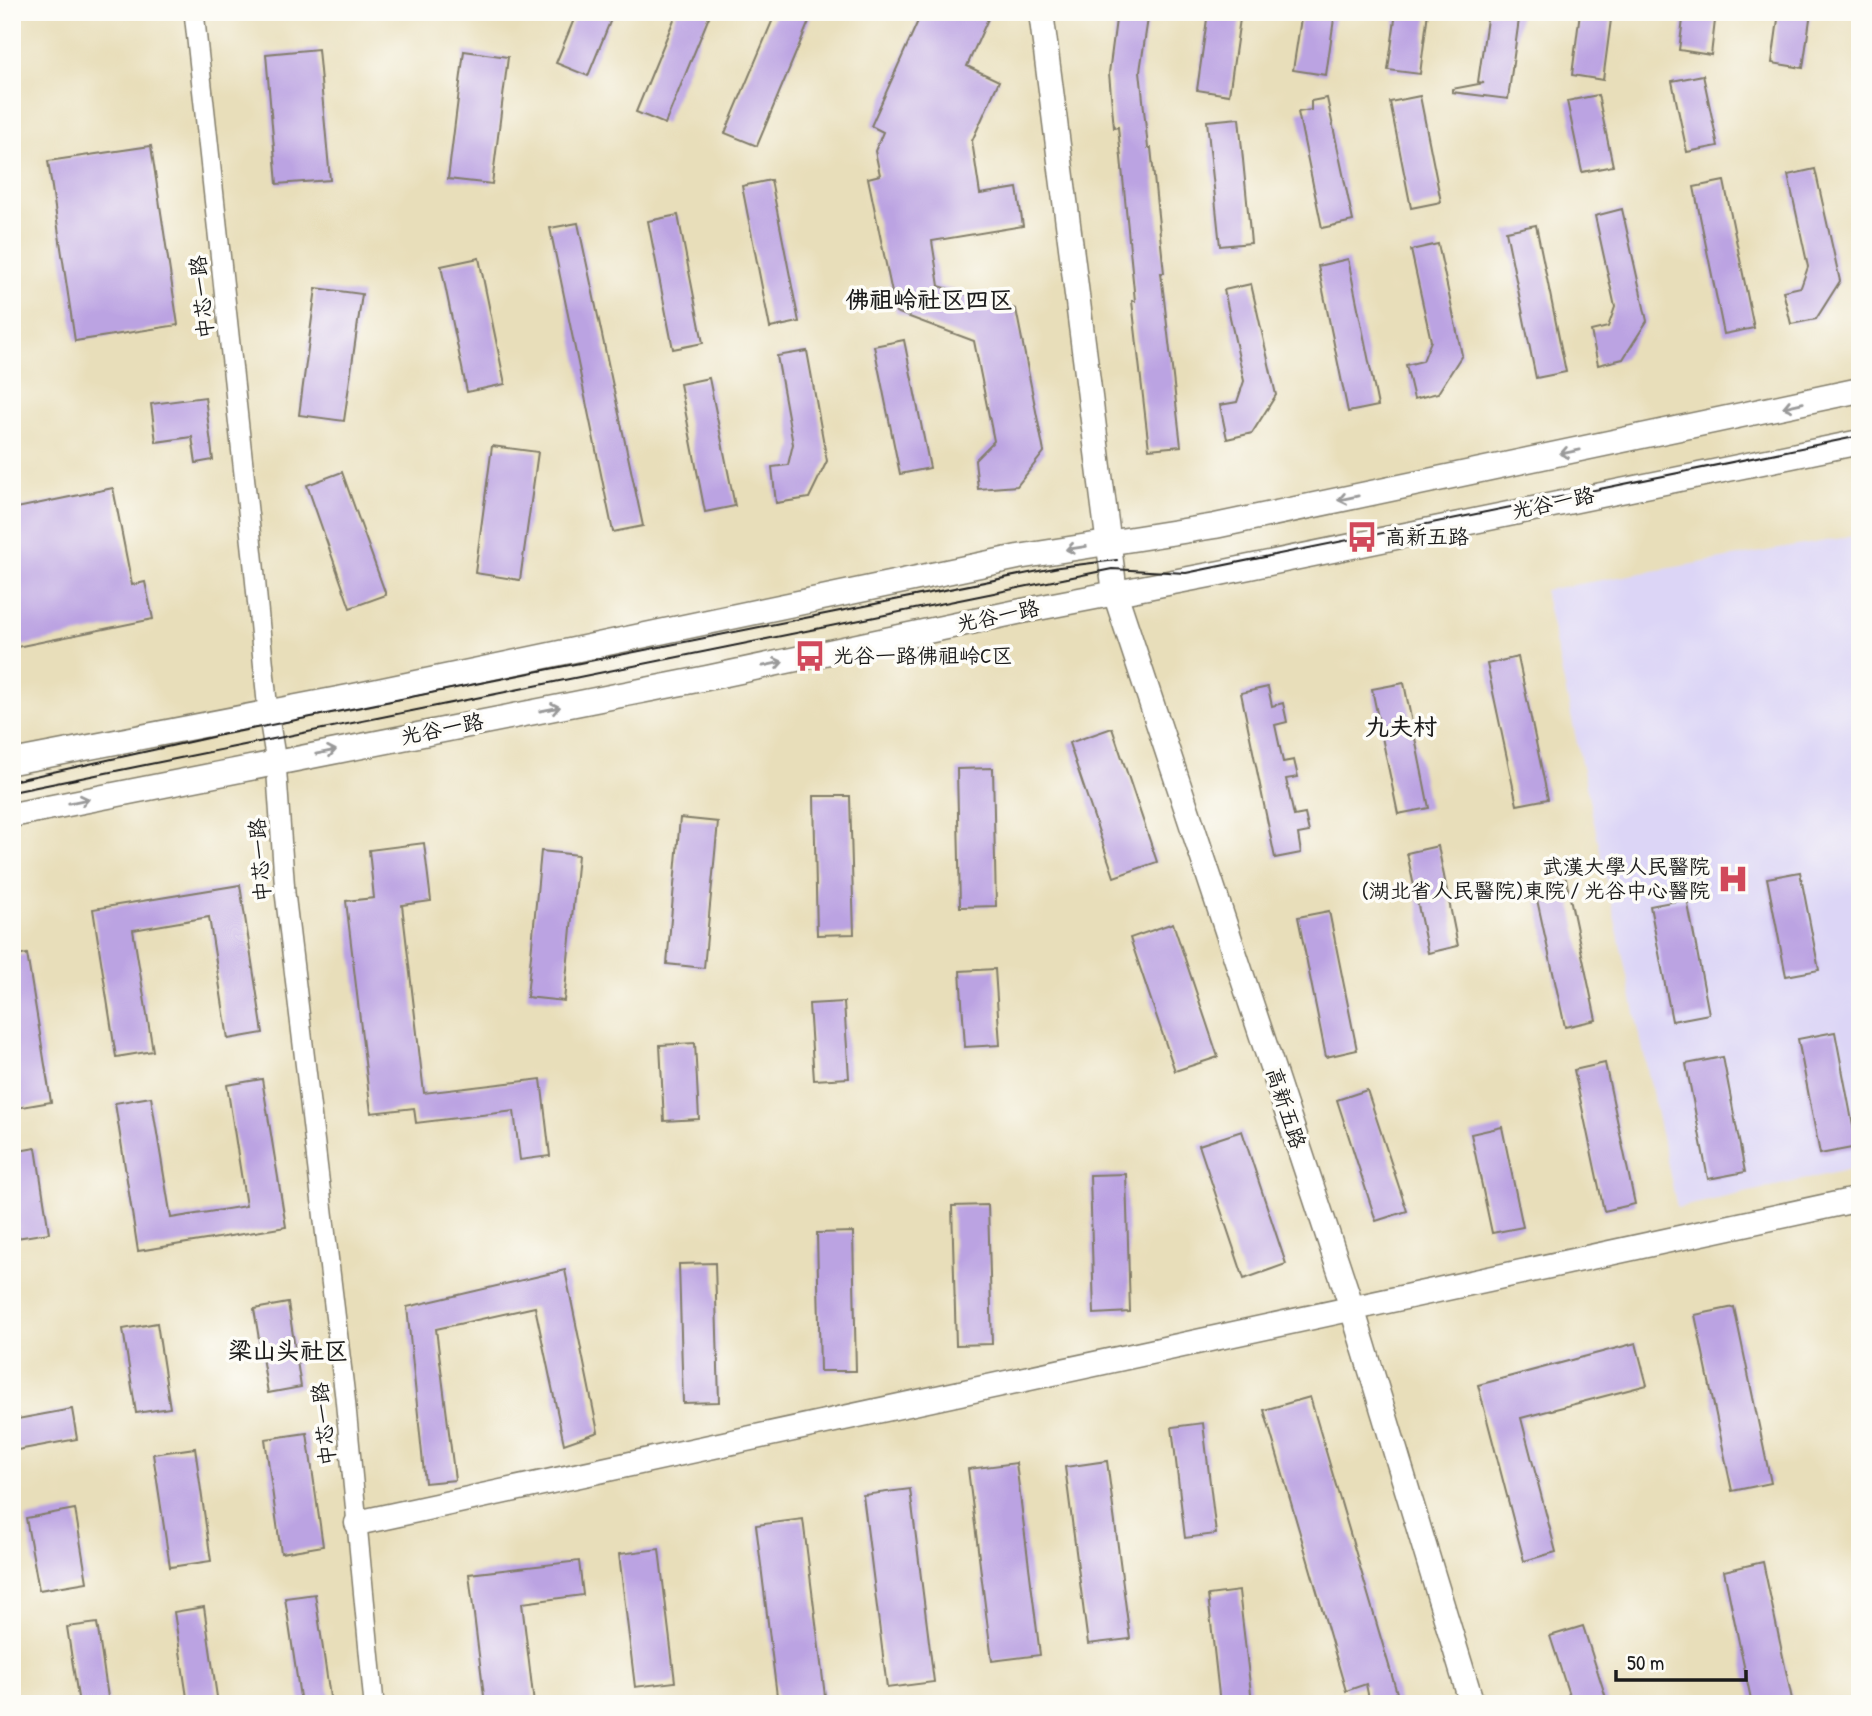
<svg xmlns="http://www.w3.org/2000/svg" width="1872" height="1716" viewBox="0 0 1872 1716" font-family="'Patrick Hand','LXGW WenKai TC',sans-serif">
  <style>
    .built { fill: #dcd5f6 }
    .building { fill: #bba3e2 }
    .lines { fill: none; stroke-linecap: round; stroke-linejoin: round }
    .minor-casing { stroke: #827d6b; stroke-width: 22 }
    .major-casing { stroke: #827d6b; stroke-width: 27 }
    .minor { stroke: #fff; stroke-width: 19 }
    .major { stroke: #fff; stroke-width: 24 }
    .tram { stroke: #1c1c1c; stroke-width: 2 }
    .oneway { stroke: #999 }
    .labels { text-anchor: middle; stroke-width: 7; stroke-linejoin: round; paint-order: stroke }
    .street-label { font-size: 21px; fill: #1c1c1c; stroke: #fdfcf7 }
    .poi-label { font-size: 21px; fill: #1c1c1c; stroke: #fdfcf7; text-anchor: start }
    .quarter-label { font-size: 24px; font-weight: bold; fill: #1c1c1c; stroke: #fdfcf7 }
  </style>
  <rect width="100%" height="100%" fill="#fdfcf7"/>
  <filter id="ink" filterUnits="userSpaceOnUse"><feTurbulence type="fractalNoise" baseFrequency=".0143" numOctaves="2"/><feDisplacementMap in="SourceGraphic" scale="14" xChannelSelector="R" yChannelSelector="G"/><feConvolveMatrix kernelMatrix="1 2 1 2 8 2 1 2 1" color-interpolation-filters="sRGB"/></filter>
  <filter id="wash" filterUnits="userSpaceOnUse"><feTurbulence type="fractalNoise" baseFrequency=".00686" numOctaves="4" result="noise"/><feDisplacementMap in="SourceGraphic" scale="28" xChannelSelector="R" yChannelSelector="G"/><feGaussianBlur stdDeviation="1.57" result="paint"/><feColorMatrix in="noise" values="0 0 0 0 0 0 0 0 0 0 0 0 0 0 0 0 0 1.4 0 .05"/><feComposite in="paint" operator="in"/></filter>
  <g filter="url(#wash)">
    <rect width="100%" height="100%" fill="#e8deba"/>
    <!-- built -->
    <polygon class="built" points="1860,535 1860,1167 1677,1208 1544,590"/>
    <g id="blocks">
      <!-- building -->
      <g class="building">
        <polygon points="577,12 614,12 588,76 556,63"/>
        <polygon points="677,12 711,12 665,124 636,112"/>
        <polygon points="776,12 813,12 757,146 725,133"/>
        <polygon points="922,12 991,12 967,66 999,81 972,141 980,194 1017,188 1023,226 932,241 939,286 1016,309 1044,452 1017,486 978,489 975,460 994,441 974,341 896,312 868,178 880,175 875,151 883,132 871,126"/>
        <polygon points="1117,12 1149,12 1140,71 1148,148 1151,148 1164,273 1161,273 1181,446 1149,449 1132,301 1135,301 1118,127 1114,128 1109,73"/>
        <polygon points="1208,12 1241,12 1229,95 1197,90"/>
        <polygon points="1302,12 1335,12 1326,75 1293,70"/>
        <polygon points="1396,12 1428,12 1420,74 1388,70"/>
        <polygon points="1488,12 1520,12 1508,99 1452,92 1452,89 1484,83 1478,82"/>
        <polygon points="1580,12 1612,12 1603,80 1572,75"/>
        <polygon points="1684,12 1716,12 1711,55 1679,50"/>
        <polygon points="1779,12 1811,12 1803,68 1772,63"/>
        <polygon points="318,49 330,180 277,184 266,54"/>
        <polygon points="464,51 508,57 492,184 448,179"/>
        <polygon points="1703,75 1718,146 1687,152 1672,81"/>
        <polygon points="1598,95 1613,166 1582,172 1567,101"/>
        <polygon points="1420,96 1441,202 1411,208 1390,102"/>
        <polygon points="1327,98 1353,221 1322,228 1298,112 1311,110 1311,101"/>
        <polygon points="1239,118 1251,243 1220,246 1207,121"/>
        <polygon points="151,146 178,325 75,341 48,161"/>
        <polygon points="1815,169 1840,281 1816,319 1791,324 1783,291 1801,287 1808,267 1788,175"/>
        <polygon points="771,180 799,322 770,328 742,186"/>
        <polygon points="1724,181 1754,328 1724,334 1694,187"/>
        <polygon points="1622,209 1647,321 1623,359 1598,365 1591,331 1608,327 1615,307 1595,216"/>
        <polygon points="678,215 703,343 673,349 648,221"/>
        <polygon points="578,223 643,526 613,532 550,228"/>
        <polygon points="1536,225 1566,372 1536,378 1506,231"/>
        <polygon points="1438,244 1462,355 1438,393 1414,399 1406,365 1423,361 1431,341 1411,250"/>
        <polygon points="479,258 505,384 467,392 441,266"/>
        <polygon points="1348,259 1378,406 1348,412 1318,266"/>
        <polygon points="1251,284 1276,395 1252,433 1227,439 1220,405 1237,402 1244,381 1224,290"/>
        <polygon points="316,288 362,294 344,421 299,415"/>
        <polygon points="904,340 930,468 900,474 874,346"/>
        <polygon points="807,351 827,461 809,498 776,503 772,467 788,465 793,444 777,356"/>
        <polygon points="709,378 735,506 705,512 680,384"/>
        <polygon points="205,397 213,460 196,463 192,437 156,442 151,404"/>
        <polygon points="492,446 538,452 520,580 475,573"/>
        <polygon points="342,472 386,595 350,608 307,485"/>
        <polygon points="113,488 132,585 145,582 153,619 12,648 12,509"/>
        <polygon points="1518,657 1548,799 1517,805 1487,664"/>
        <polygon points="1404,683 1429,808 1398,814 1372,689"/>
        <polygon points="1268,687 1272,706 1283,703 1287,722 1275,725 1283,762 1294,760 1298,777 1286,779 1294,816 1305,814 1309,832 1298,834 1301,853 1275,858 1241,693"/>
        <polygon points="1112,728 1157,862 1114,877 1069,743"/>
        <polygon points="993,768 996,906 960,907 957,769"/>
        <polygon points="814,796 850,796 854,934 817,935"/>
        <polygon points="680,818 718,822 704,968 667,964"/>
        <polygon points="424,843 431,901 402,905 424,1093 541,1079 550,1156 520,1160 514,1111 416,1123 414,1108 371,1113 346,901 374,898 369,850"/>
        <polygon points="1438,846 1458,946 1428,953 1407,853"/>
        <polygon points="541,851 578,855 564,1001 527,997"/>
        <polygon points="1800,872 1819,970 1786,976 1767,878"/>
        <polygon points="1566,879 1596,1020 1565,1027 1534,886"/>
        <polygon points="240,885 263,1033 228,1039 209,917 133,930 153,1051 116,1057 93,909"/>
        <polygon points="1687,899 1709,1014 1672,1021 1650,906"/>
        <polygon points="1329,911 1357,1050 1326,1057 1298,917"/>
        <polygon points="1173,923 1218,1057 1175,1071 1130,938"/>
        <polygon points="27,954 51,1102 16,1108 12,1085 12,957"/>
        <polygon points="995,969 1000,1045 965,1047 960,971"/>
        <polygon points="844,1002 849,1078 814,1080 809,1004"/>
        <polygon points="1835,1032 1857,1147 1820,1154 1798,1039"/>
        <polygon points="695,1043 699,1119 664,1121 660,1045"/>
        <polygon points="1723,1057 1745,1172 1708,1179 1686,1064"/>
        <polygon points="1605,1063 1635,1204 1604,1211 1574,1070"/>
        <polygon points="262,1079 286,1227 138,1251 115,1103 151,1097 171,1218 246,1206 227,1085"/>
        <polygon points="1367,1090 1407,1211 1376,1221 1337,1100"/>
        <polygon points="1502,1127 1523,1227 1492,1233 1471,1134"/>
        <polygon points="1242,1131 1286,1264 1244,1279 1199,1145"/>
        <polygon points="36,1148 49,1233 16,1238 12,1214 12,1152"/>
        <polygon points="1126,1174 1130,1312 1094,1314 1090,1175"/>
        <polygon points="988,1205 992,1344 956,1345 952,1206"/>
        <polygon points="853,1232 856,1371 820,1371 817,1233"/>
        <polygon points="715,1263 719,1402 683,1403 679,1264"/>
        <polygon points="565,1270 598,1432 564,1444 535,1307 436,1329 455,1480 425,1483 407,1307"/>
        <polygon points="288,1303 301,1387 268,1393 254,1309"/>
        <polygon points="1734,1307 1771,1483 1732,1491 1695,1315"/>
        <polygon points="157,1323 170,1408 136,1413 123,1329"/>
        <polygon points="1636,1343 1647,1385 1521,1418 1556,1552 1524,1561 1478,1385"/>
        <polygon points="1310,1397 1397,1693 1399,1704 1370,1704 1366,1684 1346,1691 1264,1410"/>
        <polygon points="72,1409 77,1439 12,1451 12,1420"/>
        <polygon points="1203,1423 1216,1534 1185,1538 1172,1427"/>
        <polygon points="307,1433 323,1546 281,1553 265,1439"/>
        <polygon points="195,1448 211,1561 170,1567 153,1454"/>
        <polygon points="1107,1461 1130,1639 1088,1644 1065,1467"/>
        <polygon points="1016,1463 1040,1655 992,1661 968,1469"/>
        <polygon points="910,1489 934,1682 887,1688 863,1495"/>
        <polygon points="75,1509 87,1582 39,1590 26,1518"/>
        <polygon points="803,1519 826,1704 778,1704 756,1525"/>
        <polygon points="659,1549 675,1682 635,1687 619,1554"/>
        <polygon points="579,1561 583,1595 522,1603 534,1704 485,1704 469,1574"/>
        <polygon points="1763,1562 1793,1704 1752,1704 1724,1571"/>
        <polygon points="1239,1591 1252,1702 1220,1704 1208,1595"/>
        <polygon points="315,1594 331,1704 301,1704 285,1598"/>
        <polygon points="204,1607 218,1704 188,1704 174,1612"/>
        <polygon points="97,1623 109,1704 79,1704 67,1627"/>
        <polygon points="1583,1626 1608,1704 1572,1704 1550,1636"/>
      </g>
    </g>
  </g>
  <g filter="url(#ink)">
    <use href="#blocks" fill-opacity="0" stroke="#827d6b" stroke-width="2"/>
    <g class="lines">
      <defs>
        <polyline id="minor" points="194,12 254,566 268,712 276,762 285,893 345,1397 374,1704"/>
        <g id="major">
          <polyline points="1041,12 1115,593 1352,1308 1472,1704"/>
          <polyline points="12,762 354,696 1018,557 1215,526 1860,390"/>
          <polyline points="12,815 707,678 1022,611 1220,573 1860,442"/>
          <polyline points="357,1523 1860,1199"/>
        </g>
      </defs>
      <!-- minor casing -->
      <use href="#minor" class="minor-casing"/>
      <!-- major casing -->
      <use href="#major" class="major-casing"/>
      <!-- minor -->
      <use href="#minor" class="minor"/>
      <!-- major -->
      <use href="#major" class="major"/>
      <!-- tram -->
      <g class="tram">
        <polyline points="12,781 221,735 1059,567 1117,560"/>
        <polyline points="12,792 1112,569 1186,573 1860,436"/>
      </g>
    </g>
    <!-- one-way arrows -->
    <defs><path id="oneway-shaft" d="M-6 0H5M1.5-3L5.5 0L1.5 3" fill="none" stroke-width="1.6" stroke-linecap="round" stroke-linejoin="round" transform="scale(1.75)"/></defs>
    <g class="oneway">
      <use href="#oneway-shaft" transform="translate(1793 405) rotate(167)"/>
      <use href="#oneway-shaft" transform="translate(1570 452) rotate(168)"/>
      <use href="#oneway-shaft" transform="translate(1348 498) rotate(168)"/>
      <use href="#oneway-shaft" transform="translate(1076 548) rotate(171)"/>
      <use href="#oneway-shaft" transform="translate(773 664) rotate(-12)"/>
      <use href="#oneway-shaft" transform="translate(550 709) rotate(-11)"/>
      <use href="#oneway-shaft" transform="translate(326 752) rotate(-11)"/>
      <use href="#oneway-shaft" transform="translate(79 801) rotate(-12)"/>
    </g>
  </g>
  <!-- icons -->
  <defs>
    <symbol id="bus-bare" viewBox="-9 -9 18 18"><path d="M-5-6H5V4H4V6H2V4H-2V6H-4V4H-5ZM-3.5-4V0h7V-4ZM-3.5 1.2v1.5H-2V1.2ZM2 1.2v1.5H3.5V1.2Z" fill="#d1495b" stroke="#fdfcf7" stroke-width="2.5" paint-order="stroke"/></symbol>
    <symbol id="hospital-bare" viewBox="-9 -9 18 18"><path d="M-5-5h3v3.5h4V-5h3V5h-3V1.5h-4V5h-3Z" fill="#d1495b" stroke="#fdfcf7" stroke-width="2.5" paint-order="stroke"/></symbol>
  </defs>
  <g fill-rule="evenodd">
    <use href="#bus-bare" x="1340" y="515" width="44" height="44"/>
    <use href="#bus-bare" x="788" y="634" width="44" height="44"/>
    <use href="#hospital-bare" x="1711" y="857" width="44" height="44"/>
  </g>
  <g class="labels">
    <!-- street labels -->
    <g class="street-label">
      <text transform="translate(202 297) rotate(-96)" y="7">中芯一路</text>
      <text transform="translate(1553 503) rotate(-12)" y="7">光谷一路</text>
      <text transform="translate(998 616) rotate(-12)" y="7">光谷一路</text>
      <text transform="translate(442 729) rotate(-11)" y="7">光谷一路</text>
      <text transform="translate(260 860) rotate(-94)" y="7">中芯一路</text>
      <text transform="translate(1286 1108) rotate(72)" y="7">高新五路</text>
      <text transform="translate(324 1424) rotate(-96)" y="7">中芯一路</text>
    </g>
    <!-- poi labels -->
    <g class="poi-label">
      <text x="1385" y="544">高新五路</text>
      <text x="833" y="663">光谷一路佛祖岭C区</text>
      <text x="1710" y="874" text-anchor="end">武漢大學人民醫院<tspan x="1710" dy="24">(湖北省人民醫院)東院 / 光谷中心醫院</tspan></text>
    </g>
    <!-- quarter labels -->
    <g class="quarter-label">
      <text x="929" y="308">佛祖岭社区四区</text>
      <text x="1401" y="735">九夫村</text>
      <text x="288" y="1359">梁山头社区</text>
    </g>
  </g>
  <!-- margin -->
  <rect width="1872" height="1716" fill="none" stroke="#fdfcf7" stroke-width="42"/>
  <!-- scale -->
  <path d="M1616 1670v10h130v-10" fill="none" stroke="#1c1c1c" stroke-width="3.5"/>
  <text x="1627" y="1670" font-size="21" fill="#1c1c1c" stroke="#fdfcf7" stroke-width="5" paint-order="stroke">50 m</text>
</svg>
